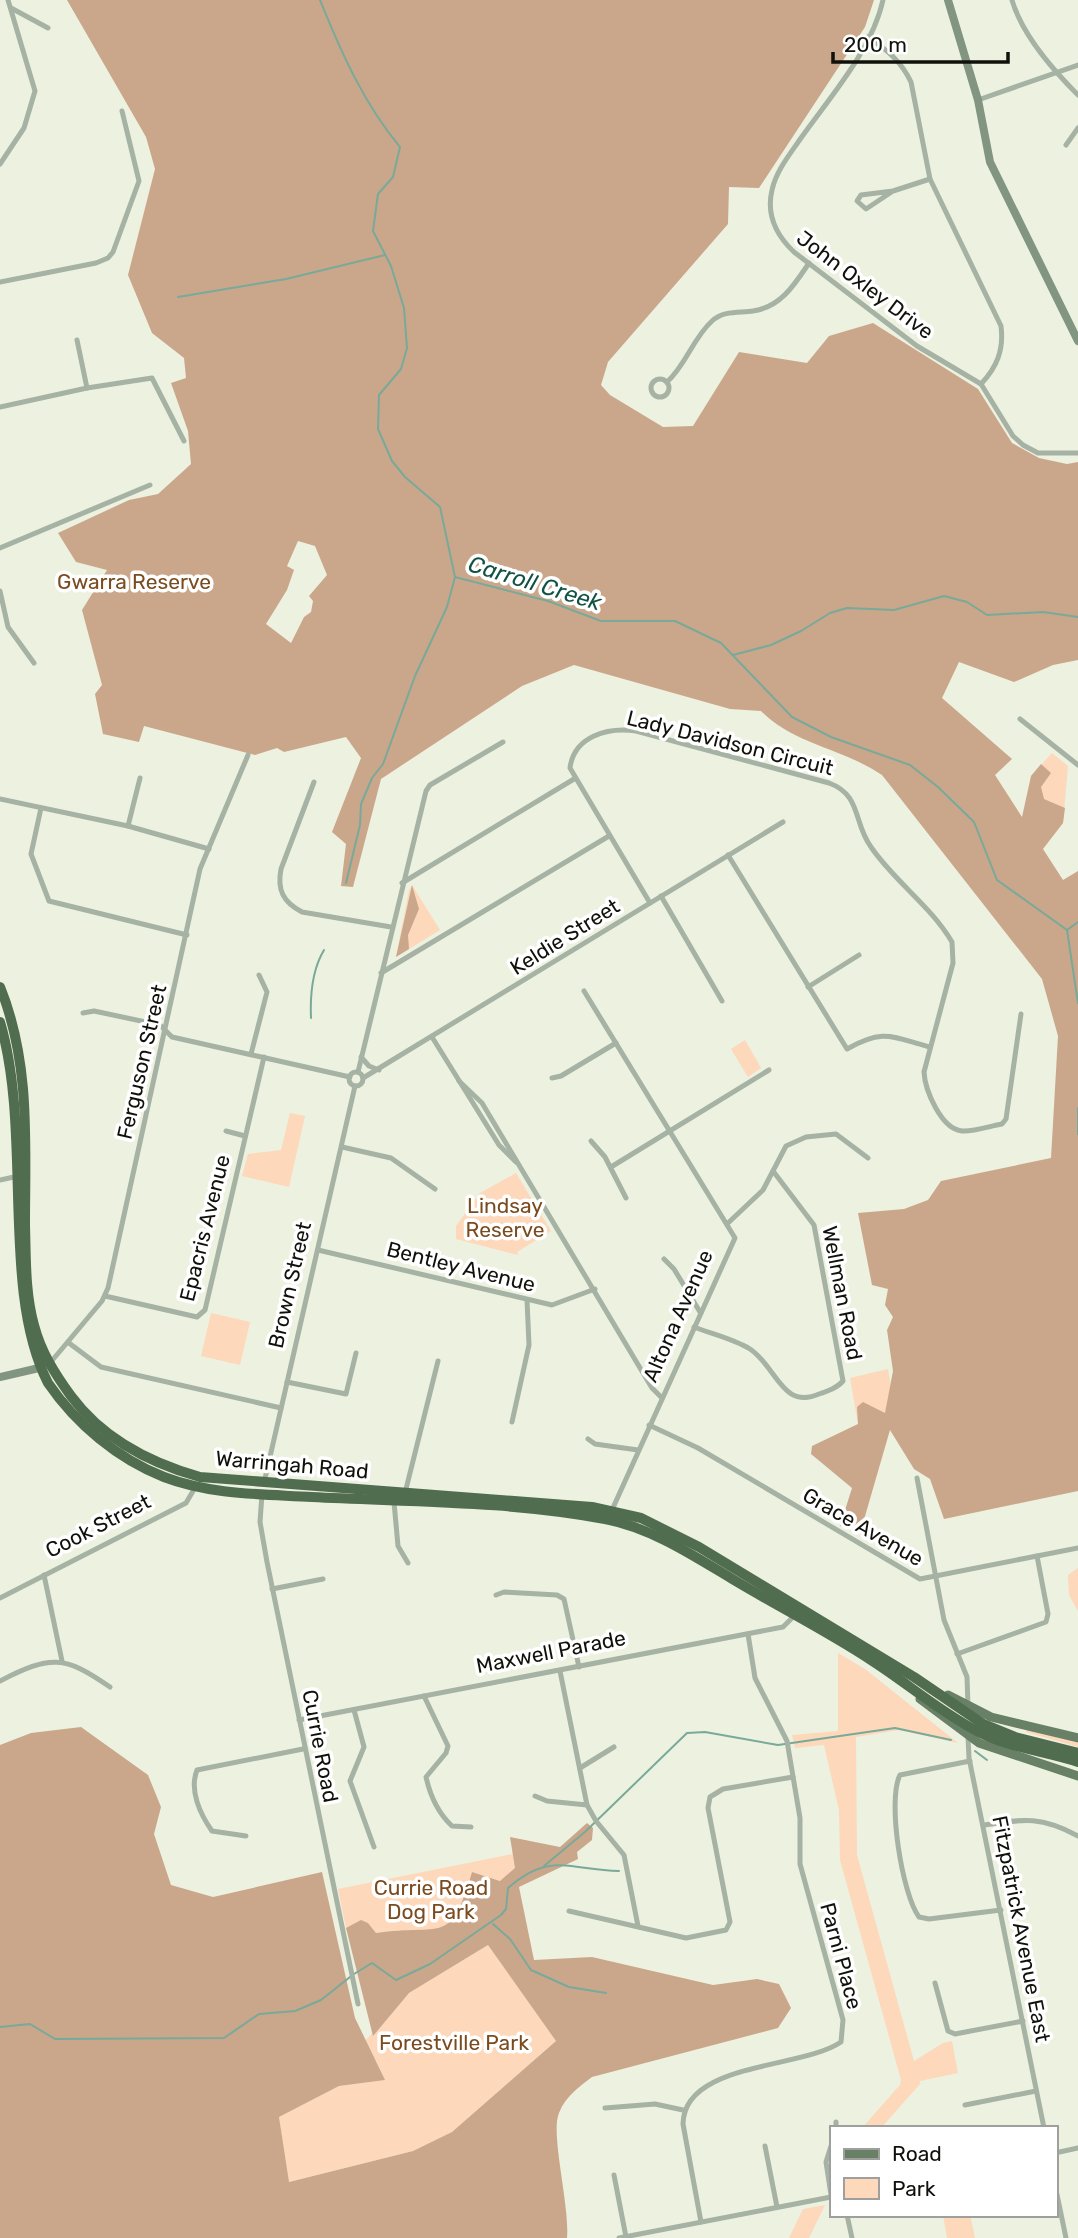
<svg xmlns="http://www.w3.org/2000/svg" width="1078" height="2238" viewBox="0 0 1078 2238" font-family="Rubik,sans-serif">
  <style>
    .green { fill: #fdd8bb }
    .forest { fill: #caa78b; fill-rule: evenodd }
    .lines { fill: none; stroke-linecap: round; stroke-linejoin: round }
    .stream { stroke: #79a999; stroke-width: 2 }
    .street { stroke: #a5b2a4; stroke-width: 5 }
    .secondary { stroke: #819580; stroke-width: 8 }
    .primary { stroke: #678066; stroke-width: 9 }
    .highway { stroke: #516d50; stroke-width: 10 }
    .labels { text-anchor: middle; stroke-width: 7; stroke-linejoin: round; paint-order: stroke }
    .street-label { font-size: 21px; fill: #10110b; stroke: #fff }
    .park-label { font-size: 21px; fill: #7a4b1f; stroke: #fff }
    .water-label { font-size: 23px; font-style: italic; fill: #125242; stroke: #fff }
  </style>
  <rect width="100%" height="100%" fill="#edf1e0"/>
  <!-- green -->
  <g class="green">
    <polygon points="1052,753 1068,766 1063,823 1042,849 1031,776"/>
    <polygon points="412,885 440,930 396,957 409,890"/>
    <polygon points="745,1040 761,1068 748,1077 731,1049"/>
    <polygon points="290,1113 305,1116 289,1187 242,1176 248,1154 281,1150"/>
    <polygon points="516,1173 551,1231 517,1252 518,1255 456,1239 456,1226 480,1193"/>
    <polygon points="211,1313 250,1322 240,1365 201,1356"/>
    <polygon points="888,1369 896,1417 858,1424 850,1378"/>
    <polygon points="1078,1568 1078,1611 1069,1595 1068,1575"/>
    <polygon points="838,1653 865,1669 958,1743 899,1730 856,1737 857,1855 914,2061 943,2043 952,2041 958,2073 920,2081 920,2084 881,2128 862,2128 900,2085 901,2080 840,1860 839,1810 824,1745 795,1748 792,1735 838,1731"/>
    <polygon points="1027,1729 1078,1742 1078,1747 1026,1732"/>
    <path d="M513 1854 516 1868 501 1881 472 1872C450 1948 442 1923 376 1933L368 1923 346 1928 338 1889Z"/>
    <polygon points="488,1945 557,2040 452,2132 413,2151 288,2182 279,2117 339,2086 384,2080 365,2041 409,1993"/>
    <polygon points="825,2205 809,2238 789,2238 803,2209"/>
    <polygon points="943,2215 970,2215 975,2238 947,2238"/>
  </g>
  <!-- forest -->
  <g class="forest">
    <path d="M67 0H874L865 27 759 188 729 187 728 224 608 362 601 385 610 395 663 427 693 426 739 352 807 363 829 336 873 323 978 389 1012 443 1039 458 1067 464 1078 462V660L1053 665 1014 682 959 662 942 698 1012 759 995 775 1022 817 1031 776 1041 764 1051 773 1041 787 1044 799 1065 808 1063 823 1043 849 1063 880 1078 871V1491L944 1519 930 1479 914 1469 890 1430 861 1530 840 1526 852 1488 811 1454 812 1446 858 1424 857 1407 863 1402 885 1413 893 1371 887 1330 893 1317 885 1305 888 1289 872 1285 858 1213 904 1209 928 1200 941 1181 1051 1158 1058 1036 1042 979 882 775C842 748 793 744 761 711L730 709 574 665 522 686 381 779 353 887 341 886 346 844 332 832 361 758 346 737 284 752 277 748 255 755 144 726 139 742 103 734 95 694 102 685 82 610 107 570 76 562 58 533 129 500 158 494 191 464 188 431 171 383 186 378 184 358 152 333 128 275 155 169 146 137ZM298 541 315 546 327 575 309 596 313 601 311 612 304 617 291 643 266 624 287 590 294 570 287 566Z"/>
    <polygon points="412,885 419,909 408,935 409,949 396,957"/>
    <path d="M81 1727 148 1775 161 1807 154 1834 171 1885 213 1897 322 1872 355 2018 385 2080 339 2086 279 2117 289 2182 413 2151 452 2132 556 2041 488 1945 409 1993 373 2036 346 1928 361 1920 368 1923 376 1933C442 1923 450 1948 472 1872L500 1881 515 1868 510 1837 560 1847 587 1823 593 1828 592 1840 577 1852 578 1859 519 1887 534 1960 592 1957 713 1985 757 1979 779 1984 791 2008 778 2028 592 2077C579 2087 565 2097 559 2113 550 2133 570 2206 567 2238H0V1745L31 1733Z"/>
  </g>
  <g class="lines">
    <!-- stream -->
    <g class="stream">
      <path d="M320 0C341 52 364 104 400 147L393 177 378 194 373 231 391 266 404 308 407 348 401 369 379 395 378 429 392 461 405 477 440 507 455 577 548 601 601 621H675L721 643 792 717 831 737 910 765 938 787 974 822 997 880 1067 930 1078 1003"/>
      <polyline points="178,297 286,279 385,255"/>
      <polyline points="733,655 771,645 801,631 830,613 847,608 894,610 944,596 967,602 987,615 1043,612 1078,617"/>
      <polyline points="346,883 360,825 361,804 372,778 383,764 415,676 447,607 455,577"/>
      <polyline points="1067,930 1078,922"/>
      <path d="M311 1018C310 995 312 970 324 950"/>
      <polyline points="1078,1108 1078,1134"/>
      <polyline points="975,1751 987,1760"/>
      <polyline points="544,1866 586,1831 687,1733 705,1732 778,1745 895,1728 951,1740"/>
      <polyline points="493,1924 510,1939 531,1970 569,1987 606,1993"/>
      <path d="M354 1974 372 1963 396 1980 430 1964 501 1915 506 1909 508 1888C550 1851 570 1870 619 1871"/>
      <polyline points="0,2027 30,2024 55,2039 224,2038 259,2014 295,2011 321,2000 350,1977"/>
    </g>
    <!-- street -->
    <g class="street">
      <path d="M883 0C872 50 830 97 801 138 790 154 776 171 772 190 766 215 776 235 794 252L917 346 981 384 1013 436 1023 445 1038 453H1078"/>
      <path d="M1012 0C1022 35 1053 70 1078 95"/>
      <polyline points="11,8 48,28"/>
      <path d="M868 37C887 50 901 61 911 82L930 179 1001 326C1004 350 997 367 981 384"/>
      <polyline points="978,100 1078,65"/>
      <polyline points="1066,145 1078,128"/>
      <polyline points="0,164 24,128 35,91 8,0"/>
      <polyline points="893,191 866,209 857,201 861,195 893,191 930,179"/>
      <polyline points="0,282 96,263 108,258 113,252 139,181 122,111"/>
      <polyline points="77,340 87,388"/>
      <circle cx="660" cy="388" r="9"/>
      <path d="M667 382C686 365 693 338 712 321 724 310 739 313 753 311 781 307 795 284 809 263"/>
      <polyline points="0,407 87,388 152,378 184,441"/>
      <polyline points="0,548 150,485"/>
      <polyline points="0,591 8,627 34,663"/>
      <polyline points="1020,719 1078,765"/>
      <path d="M314 782 281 869C277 890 283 902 302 912L391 927"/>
      <polyline points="0,799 128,826 209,849"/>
      <polyline points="41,808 31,854 49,901 187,935"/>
      <polyline points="128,826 140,778"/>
      <path d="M728 855 847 1049C884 1028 892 1037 930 1047"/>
      <polyline points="402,883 574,779"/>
      <polyline points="661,896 722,1001"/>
      <path d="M650 903 570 768C574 736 608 727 636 731L829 783C862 795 853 823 871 847 894 881 931 906 952 942L953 963 924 1072C925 1090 941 1129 962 1131 974 1132 990 1126 1002 1124L1006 1119 1021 1014"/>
      <polyline points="381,973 609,836"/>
      <polyline points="808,987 859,955"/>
      <polyline points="584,991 735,1238 612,1510"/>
      <polyline points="83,1013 94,1011 160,1025 172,1037 350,1077"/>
      <polyline points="432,1037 499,1145 516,1162"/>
      <polyline points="251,1054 267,992 259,975"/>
      <polyline points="361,1057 369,1066 379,1070"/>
      <polyline points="358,1072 426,791 430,785 503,742"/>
      <circle cx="356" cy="1079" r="7"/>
      <polyline points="363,1078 783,822"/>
      <polyline points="552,1078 561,1076 616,1043"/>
      <polyline points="459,1081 482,1103 652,1388 662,1398"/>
      <polyline points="226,1131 245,1136"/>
      <polyline points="591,1141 605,1157 626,1198"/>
      <polyline points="342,1147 391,1158 435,1189"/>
      <polyline points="611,1167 769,1070"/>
      <polyline points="0,1180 14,1177"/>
      <polyline points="727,1224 763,1190 786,1146 806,1137 836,1134 868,1158"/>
      <polyline points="318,1250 552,1305 595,1289"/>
      <polyline points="664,1259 674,1269 700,1312"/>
      <polyline points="105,1296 197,1317 205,1310 264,1057"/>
      <path d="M694 1327C712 1334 734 1339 750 1349 777 1367 782 1410 819 1394 828 1391 837 1388 843 1381L814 1225 773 1171"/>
      <polyline points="69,1343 101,1367 281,1408"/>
      <polyline points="50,1363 102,1301 108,1288 200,869 248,755"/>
      <polyline points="287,1382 346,1394 356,1353"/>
      <polyline points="512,1422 529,1345 527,1300"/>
      <polyline points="649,1425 698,1448 920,1579 1078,1548"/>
      <polyline points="588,1439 595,1444 638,1450"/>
      <polyline points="917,1478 944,1620 967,1677 968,1706"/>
      <polyline points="264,1483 355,1086"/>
      <polyline points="405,1493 438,1361"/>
      <polyline points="262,1494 260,1522 267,1562 358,2004"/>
      <polyline points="394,1502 398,1546 408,1563"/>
      <polyline points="44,1575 62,1661"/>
      <polyline points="272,1589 323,1579"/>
      <polyline points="496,1595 504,1592 557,1595 564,1599 579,1667"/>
      <polyline points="0,1598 186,1503 196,1486"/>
      <polyline points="957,1654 1046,1622 1048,1614 1037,1556"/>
      <polyline points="560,1671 587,1805 596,1821 624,1855 638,1926"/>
      <path d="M0 1681C51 1655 64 1655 110 1687"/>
      <path d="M424 1696 448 1746 446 1753 426 1777C430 1795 438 1813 452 1826L471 1827"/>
      <polyline points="354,1710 364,1747 350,1781 374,1847"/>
      <polyline points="299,1720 783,1627 794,1616"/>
      <polyline points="968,1737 969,1758 1044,2128"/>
      <path d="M970 1761 900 1775C887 1800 902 1894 919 1917L929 1919 1001 1910"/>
      <polyline points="580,1768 614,1747"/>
      <polyline points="535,1796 547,1801 587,1805"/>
      <path d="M984 1825C1024 1819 1041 1816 1078 1836"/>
      <path d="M246 1836 212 1831C200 1814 189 1790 197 1770L303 1749"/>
      <polyline points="569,1911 686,1938 726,1930 730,1922 708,1808 710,1797 723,1789 793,1777"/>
      <polyline points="935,1983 948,2031 955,2034 1023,2021"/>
      <polyline points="965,2105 1036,2091"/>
      <polyline points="605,2108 655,2104 683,2110"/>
      <polyline points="836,2128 836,2122"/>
      <polyline points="765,2146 777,2207"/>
      <polyline points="831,2146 826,2162 831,2195"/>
      <polyline points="1055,2153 1078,2148"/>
      <polyline points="614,2175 626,2237"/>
      <polyline points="1055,2185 1066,2238"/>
      <polyline points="847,2215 852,2238"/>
      <path d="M701 2222 683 2124C684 2062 802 2069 841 2042L843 2020 800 1864V1818L787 1741 755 1678 748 1634"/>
      <polyline points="619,2238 831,2197"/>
    </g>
    <!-- secondary -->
    <g class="secondary">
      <polyline points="948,0 978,100 990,162 1078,341"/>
      <polyline points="0,1377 39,1368"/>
    </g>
    <!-- primary -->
    <g class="primary">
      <polyline points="948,1695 991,1717 1078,1738"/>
      <polyline points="920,1699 979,1743 1078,1776"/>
    </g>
    <!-- highway -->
    <g class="highway">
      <path d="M0 987C31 1063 25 1145 25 1225 26 1258 25 1293 34 1325 41 1352 55 1374 71 1396 102 1438 150 1463 200 1477L592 1507 641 1518 699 1547 914 1677 983 1724 1015 1737 1078 1753"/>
      <path d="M0 1022C33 1133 0 1289 48 1383 76 1424 118 1459 164 1477 211 1495 263 1494 312 1497 409 1502 510 1501 605 1519 652 1528 694 1556 734 1580 779 1607 827 1631 871 1660 907 1683 939 1711 977 1731 1009 1748 1044 1751 1078 1762"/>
    </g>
  </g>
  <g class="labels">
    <!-- street labels -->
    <g class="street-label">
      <text transform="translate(865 285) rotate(37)" y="7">John Oxley Drive</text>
      <text transform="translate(730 743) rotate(14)" y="7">Lady Davidson Circuit</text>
      <text transform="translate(565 937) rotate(-32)" y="7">Keldie Street</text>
      <text transform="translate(142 1062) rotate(-77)" y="7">Ferguson Street</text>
      <text transform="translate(205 1228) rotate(-76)" y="7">Epacris Avenue</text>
      <text transform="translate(461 1267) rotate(14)" y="7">Bentley Avenue</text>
      <text transform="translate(290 1285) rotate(-77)" y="7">Brown Street</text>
      <text transform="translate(842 1293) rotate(79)" y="7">Wellman Road</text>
      <text transform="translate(678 1316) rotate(-66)" y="7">Altona Avenue</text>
      <text transform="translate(292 1465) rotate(5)" y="7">Warringah Road</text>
      <text transform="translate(98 1526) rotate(-27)" y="7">Cook Street</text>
      <text transform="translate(863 1527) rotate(30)" y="7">Grace Avenue</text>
      <text transform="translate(551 1652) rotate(-11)" y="7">Maxwell Parade</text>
      <text transform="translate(320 1746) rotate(79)" y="7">Currie Road</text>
      <text transform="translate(1021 1929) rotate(79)" y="7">Fitzpatrick Avenue East</text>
      <text transform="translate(841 1956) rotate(75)" y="7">Parni Place</text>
    </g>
    <!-- park labels -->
    <g class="park-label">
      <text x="134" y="589">Gwarra Reserve</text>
      <text x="505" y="1213">Lindsay<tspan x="505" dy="24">Reserve</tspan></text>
      <text x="431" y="1895">Currie Road<tspan x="431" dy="24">Dog Park</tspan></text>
      <text x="454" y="2050">Forestville Park</text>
    </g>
    <!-- water labels -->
    <g class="water-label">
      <text transform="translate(535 583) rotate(17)" y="8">Carroll Creek</text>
    </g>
  </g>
  <!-- legend -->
  <rect x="830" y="2126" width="228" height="91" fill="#ffffff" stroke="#9fa09d" stroke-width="2"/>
  <rect x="844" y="2149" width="35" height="10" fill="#678066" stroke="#9fa09d" stroke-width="2"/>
  <text x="892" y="2161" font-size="21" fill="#10110b">Road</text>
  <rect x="844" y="2178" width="35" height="21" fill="#fdd8bb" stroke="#9fa09d" stroke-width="2"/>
  <text x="892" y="2196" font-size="21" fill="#10110b">Park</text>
  <!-- scale -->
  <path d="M833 52v10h175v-10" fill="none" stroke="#10110b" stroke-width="3.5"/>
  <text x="844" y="52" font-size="21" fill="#10110b" stroke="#ffffff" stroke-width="5" paint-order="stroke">200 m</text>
</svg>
